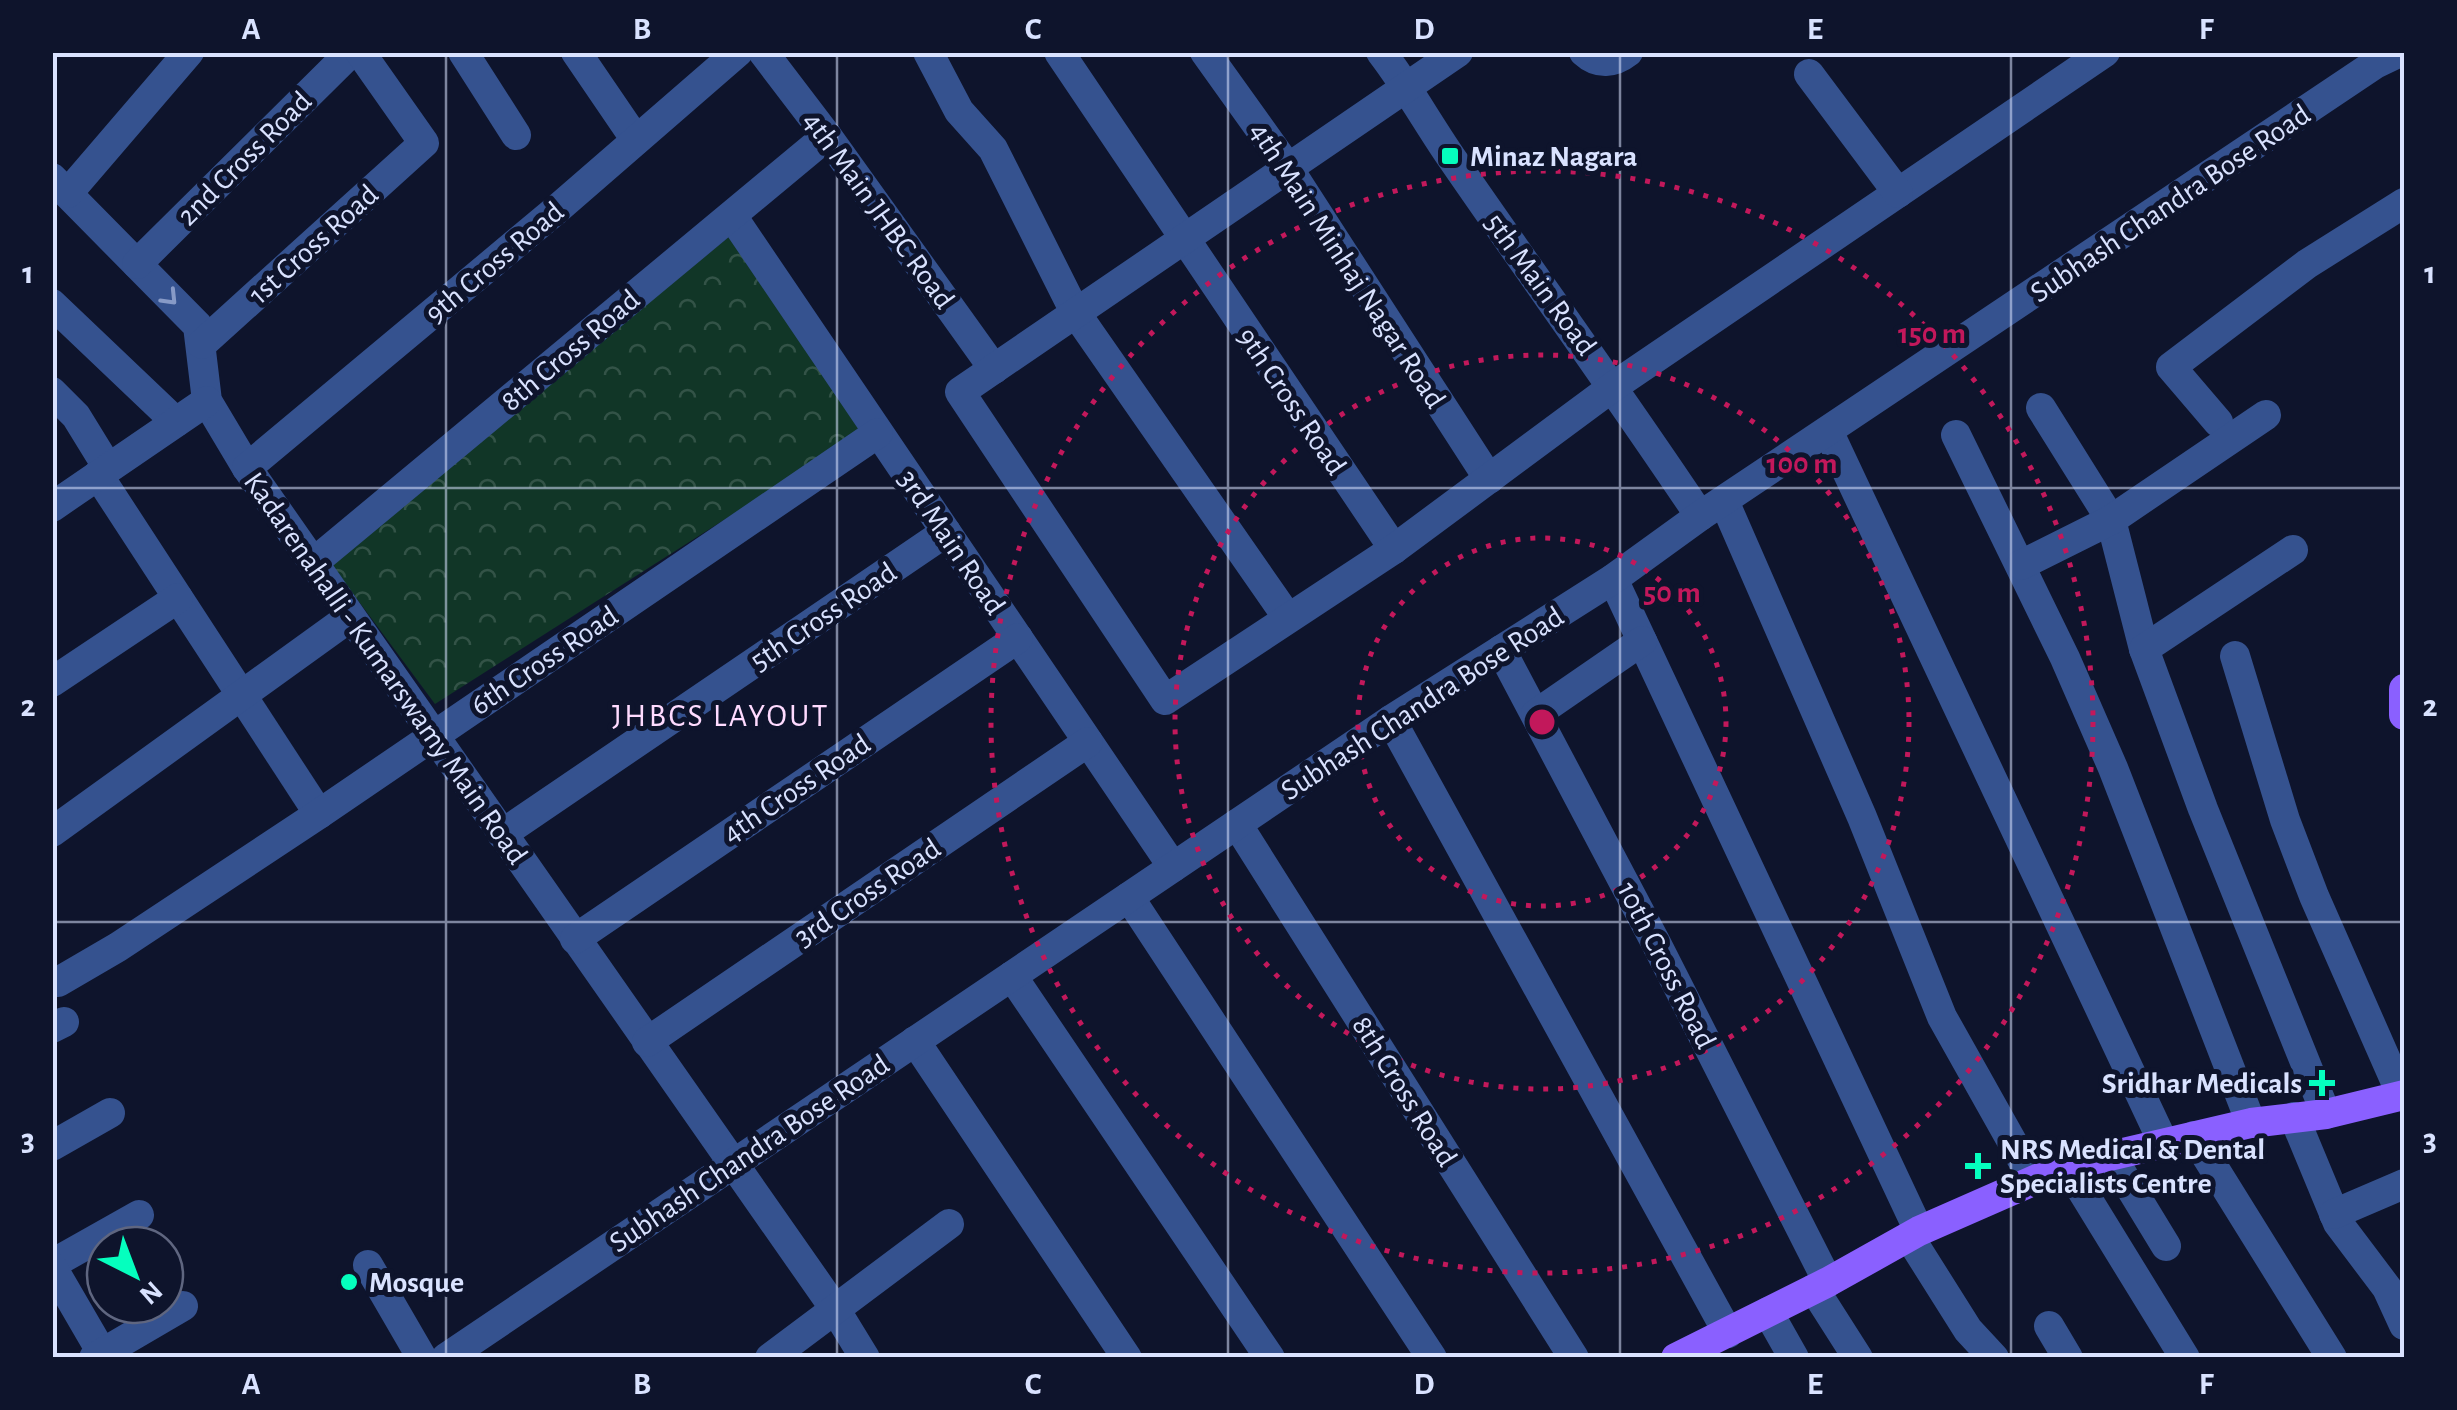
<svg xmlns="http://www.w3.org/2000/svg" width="2457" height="1410" viewBox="0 0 2457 1410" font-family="'Alegreya Sans',sans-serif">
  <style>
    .forest { fill: url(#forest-crowns) }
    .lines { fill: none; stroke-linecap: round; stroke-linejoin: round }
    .minor { stroke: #35528f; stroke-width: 30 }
    .major { stroke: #8a60ff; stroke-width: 30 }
    .oneway { stroke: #879ac7 }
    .grid { fill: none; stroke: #d9e2ff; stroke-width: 2.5; stroke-opacity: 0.55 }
    .ring { fill: none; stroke: #c2185b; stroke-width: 5; stroke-dasharray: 5 10 }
    .poi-dot { fill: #05ffbe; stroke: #0e142c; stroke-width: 4 }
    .labels { text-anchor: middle; stroke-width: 10; stroke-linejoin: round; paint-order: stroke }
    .poi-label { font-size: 30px; font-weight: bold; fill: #d9e2ff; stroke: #0e142c; text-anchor: start }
    .street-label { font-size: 30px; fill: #d9e2ff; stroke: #0e142c }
    .neighbourhood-label { font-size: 32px; letter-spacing: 2.5px; fill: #ffdbff; stroke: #0e142c }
    .centre { fill: #c2185b; stroke: #0e142c; stroke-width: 5 }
    .ring-label { font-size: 30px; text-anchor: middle; font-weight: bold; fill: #c2185b; stroke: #0e142c; stroke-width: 10; stroke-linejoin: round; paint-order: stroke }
    .neatline { fill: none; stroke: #d9e2ff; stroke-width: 4 }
    .grid-label { font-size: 32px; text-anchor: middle; font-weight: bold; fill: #d9e2ff }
  </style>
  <defs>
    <pattern id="forest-crowns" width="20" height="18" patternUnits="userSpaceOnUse" patternTransform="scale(2.5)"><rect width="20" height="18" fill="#113627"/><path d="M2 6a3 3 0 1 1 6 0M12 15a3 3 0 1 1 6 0" fill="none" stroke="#335347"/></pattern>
  </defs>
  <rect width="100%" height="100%" fill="#0e142c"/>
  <!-- forest -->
  <polygon class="forest" points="737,230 865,430 435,704 331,564"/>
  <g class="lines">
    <!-- minor -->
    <g class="minor">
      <polyline points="463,52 516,135"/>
      <polyline points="576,52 636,140"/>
      <polyline points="763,52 827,136 994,369"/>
      <polyline points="928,52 959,111 993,149 1075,312 1288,618"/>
      <polyline points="1059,52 1394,549"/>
      <polyline points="1205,52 1288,168 1489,479"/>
      <path d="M1381 52C1408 87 1428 124 1453 160 1535 279 1620 396 1700 516"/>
      <polyline points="1458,52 960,392 1165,700 1394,549 1614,386 2105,52"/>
      <path d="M1584 52C1598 65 1614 63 1628 52"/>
      <polyline points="1809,74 1898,193"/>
      <polyline points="52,178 198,326 207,401 247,468 835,1309 865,1358"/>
      <polyline points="68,193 189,52"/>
      <polyline points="732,216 1173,867"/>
      <polyline points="137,264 351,52"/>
      <polyline points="52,304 176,422"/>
      <polyline points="202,344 424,143 360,52"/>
      <polyline points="52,392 76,416 108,468"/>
      <polyline points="2041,408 2111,520 2144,649"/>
      <polyline points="2218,422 2171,367 2307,264 2404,203"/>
      <polyline points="1829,433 2163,1142"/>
      <polyline points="1956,435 2065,658 2113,768 2251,1123"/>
      <polyline points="247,468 556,210 738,52"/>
      <polyline points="98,475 319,814"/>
      <polyline points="1724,501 1862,817 1942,1017 2033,1179"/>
      <polyline points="52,507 207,401"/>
      <polyline points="2293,550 2144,649 2203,809 2326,1114"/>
      <polyline points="313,563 827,136"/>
      <polyline points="2021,565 2111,520 2266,415"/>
      <polyline points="1613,579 1919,1231"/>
      <polyline points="1501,650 1656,943 1828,1282"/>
      <polyline points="2235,656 2285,820 2314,896 2402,1096"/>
      <polyline points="52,682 178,598"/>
      <polyline points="1536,714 1642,641"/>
      <polyline points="1391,720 1728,1333"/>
      <polyline points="1237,824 1574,1358"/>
      <polyline points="52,832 350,617"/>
      <polyline points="502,834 946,532"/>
      <polyline points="1129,897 1432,1358"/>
      <polyline points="575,939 1018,638"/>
      <polyline points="1012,976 1270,1358"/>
      <polyline points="58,982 118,947 319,814 878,433"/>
      <polyline points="52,1028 64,1022"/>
      <polyline points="915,1041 1127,1358"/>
      <polyline points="647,1042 1088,742"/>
      <polyline points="2294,1117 2338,1223 2387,1288 2404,1325"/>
      <polyline points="2194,1136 2332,1358"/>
      <polyline points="52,1146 110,1113"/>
      <polyline points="2110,1154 2166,1246"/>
      <polyline points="2067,1166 2185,1358"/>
      <polyline points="2334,1214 2404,1184"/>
      <polyline points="1910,1238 1968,1330 1994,1358"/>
      <polyline points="52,1264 139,1215"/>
      <polyline points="368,1265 422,1358"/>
      <polyline points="52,1267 102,1353"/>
      <polyline points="1814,1289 1858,1358"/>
      <polyline points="1768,1312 1794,1358"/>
      <polyline points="2049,1326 2068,1358"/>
      <polyline points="94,1358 183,1306"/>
      <polyline points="446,1358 1391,720 1613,579 1700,516 2375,64 2400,52"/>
      <polyline points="770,1358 949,1224"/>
    </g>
    <!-- major -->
    <g class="major">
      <polyline points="2404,689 2404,715"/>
      <polyline points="1676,1358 1828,1282 1919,1231 2067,1166 2251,1123 2326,1114 2404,1095"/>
    </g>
  </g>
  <!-- one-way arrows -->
  <defs><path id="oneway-chevron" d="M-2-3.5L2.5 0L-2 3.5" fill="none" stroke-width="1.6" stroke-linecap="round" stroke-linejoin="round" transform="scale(2.5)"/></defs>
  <use class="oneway" href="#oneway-chevron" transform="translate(170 298) rotate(46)"/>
  <!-- grid -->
  <path class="grid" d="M446 52V1358M837 52V1358M1228 52V1358M1620 52V1358M2011 52V1358M52 488H2404M52 922H2404"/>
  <!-- distance rings -->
  <g class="ring">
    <circle cx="1542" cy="722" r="184"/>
    <circle cx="1542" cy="722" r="367"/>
    <circle cx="1542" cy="722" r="551"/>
  </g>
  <!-- markers -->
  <g class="poi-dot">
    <rect x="1440" y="146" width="20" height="20" rx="5"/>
    <path d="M2317 1068h10v10h10v10h-10v10h-10v-10h-10v-10h10z"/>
    <path d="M1973 1151h10v10h10v10h-10v10h-10v-10h-10v-10h10z"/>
    <circle cx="349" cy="1282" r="10"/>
  </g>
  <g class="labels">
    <!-- poi labels -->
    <g class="poi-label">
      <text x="1470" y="166">Minaz Nagara</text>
      <text x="2302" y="1093" text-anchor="end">Sridhar Medicals</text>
      <text x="2000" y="1159">NRS Medical &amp; Dental<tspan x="2000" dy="34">Specialists Centre</tspan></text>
      <text x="369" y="1292">Mosque</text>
    </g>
    <!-- street labels -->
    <g class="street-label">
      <text transform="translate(244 158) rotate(-45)" y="10">2nd Cross Road</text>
      <text transform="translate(2170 203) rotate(-34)" y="10">Subhash Chandra Bose Road</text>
      <text transform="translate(879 210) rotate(54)" y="10">4th Main JHBC Road</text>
      <text transform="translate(313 244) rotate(-42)" y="10">1st Cross Road</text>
      <text transform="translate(494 262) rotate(-40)" y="10">9th Cross Road</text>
      <text transform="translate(1348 265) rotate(57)" y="10">4th Main Minhaj Nagar Road</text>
      <text transform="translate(1541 284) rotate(54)" y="10">5th Main Road</text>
      <text transform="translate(570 350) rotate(-40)" y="10">8th Cross Road</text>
      <text transform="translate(1292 401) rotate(56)" y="10">9th Cross Road</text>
      <text transform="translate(952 542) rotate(56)" y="10">3rd Main Road</text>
      <text transform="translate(823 616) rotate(-34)" y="10">5th Cross Road</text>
      <text transform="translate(544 660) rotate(-34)" y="10">6th Cross Road</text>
      <text transform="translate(386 668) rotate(55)" y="10">Kadarenahalli - Kumarswamy Main Road</text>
      <text transform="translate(1422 703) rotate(-33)" y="10">Subhash Chandra Bose Road</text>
      <text transform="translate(796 788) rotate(-34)" y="10">4th Cross Road</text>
      <text transform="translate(867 892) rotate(-34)" y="10">3rd Cross Road</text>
      <text transform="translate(1667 965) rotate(63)" y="10">10th Cross Road</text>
      <text transform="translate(1405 1091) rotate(58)" y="10">8th Cross Road</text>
      <text transform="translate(749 1153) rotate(-34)" y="10">Subhash Chandra Bose Road</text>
    </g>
    <!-- neighbourhood labels -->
    <g class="neighbourhood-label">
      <text x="721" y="726">JHBCS LAYOUT</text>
    </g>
  </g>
  <circle cx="1542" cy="722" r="15" class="centre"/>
  <g class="ring-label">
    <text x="1932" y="343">150 m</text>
    <text x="1802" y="473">100 m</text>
    <text x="1672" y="602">50 m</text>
  </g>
  <!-- border -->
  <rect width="2457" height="1410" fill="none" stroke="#0e142c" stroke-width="110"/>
  <!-- north arrow -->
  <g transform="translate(135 1275) rotate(138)"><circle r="48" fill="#0e142c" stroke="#5f6680" stroke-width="2.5"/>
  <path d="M0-8L18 38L0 25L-18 38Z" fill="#05ffbe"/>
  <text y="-15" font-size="28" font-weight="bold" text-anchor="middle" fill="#d9e2ff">N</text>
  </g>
  <rect x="55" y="55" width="2347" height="1300" class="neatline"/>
  <g class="grid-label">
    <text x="251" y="39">A</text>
    <text x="642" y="39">B</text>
    <text x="1033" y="39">C</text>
    <text x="1424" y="39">D</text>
    <text x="1815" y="39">E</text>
    <text x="2206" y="39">F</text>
    <text x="28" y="283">1</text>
    <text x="2430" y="283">1</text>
    <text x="28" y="716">2</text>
    <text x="2430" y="716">2</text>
    <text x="28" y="1150">3</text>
    <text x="2430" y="1150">3</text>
    <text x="251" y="1394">A</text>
    <text x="642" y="1394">B</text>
    <text x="1033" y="1394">C</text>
    <text x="1424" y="1394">D</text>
    <text x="1815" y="1394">E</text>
    <text x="2206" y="1394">F</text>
  </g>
</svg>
